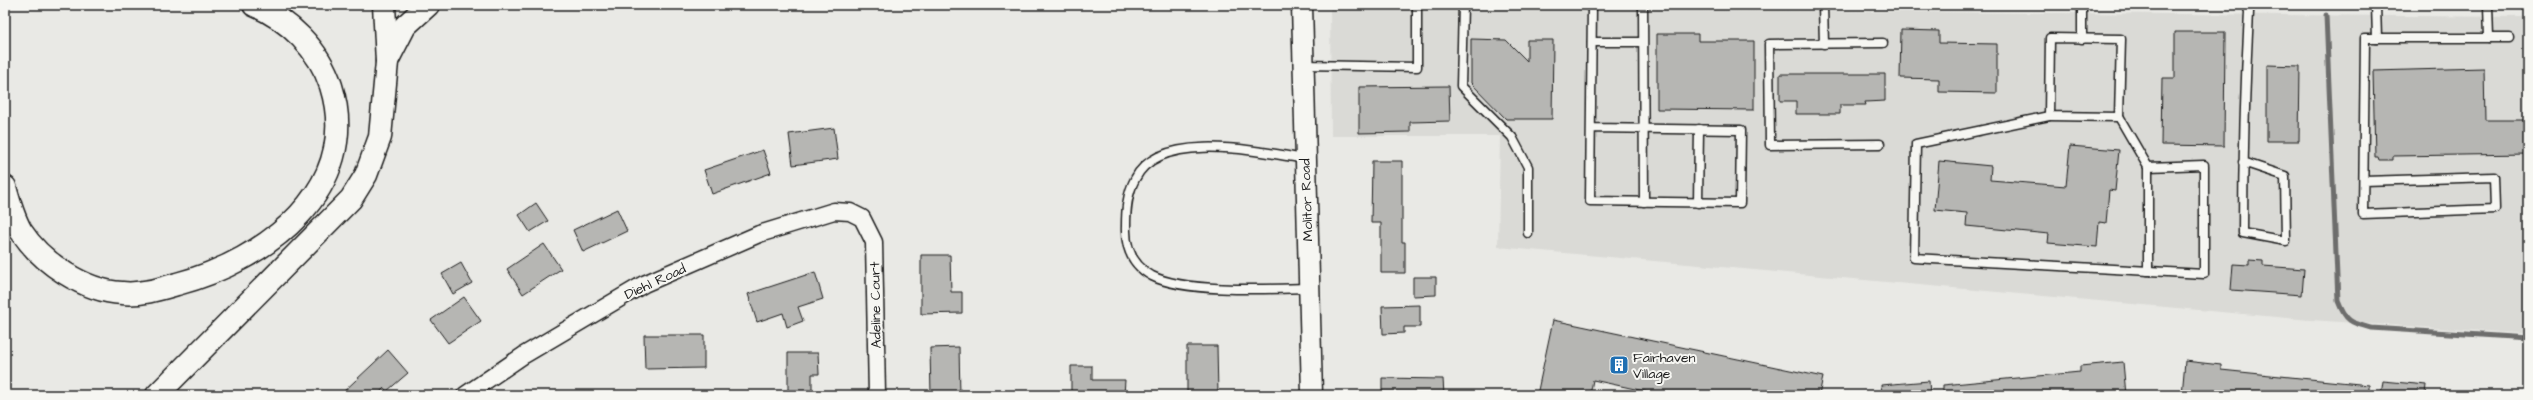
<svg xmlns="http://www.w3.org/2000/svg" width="2533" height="400" viewBox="0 0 2533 400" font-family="'Architects Daughter',sans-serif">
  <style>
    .built { fill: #dadad6 }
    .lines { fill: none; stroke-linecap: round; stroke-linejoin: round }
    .stream { stroke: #6d6d6c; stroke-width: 5 }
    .building { fill: #b6b6b3; stroke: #1c1c1c }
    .service-casing { stroke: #1c1c1c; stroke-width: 11 }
    .minor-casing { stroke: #1c1c1c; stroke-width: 19 }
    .tertiary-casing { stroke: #1c1c1c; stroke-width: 23 }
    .motorway-casing { stroke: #1c1c1c; stroke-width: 25 }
    .path { stroke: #1c1c1c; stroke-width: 2.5; stroke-dasharray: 3 3; stroke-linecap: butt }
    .service { stroke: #f6f6f2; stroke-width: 8 }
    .minor { stroke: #f6f6f2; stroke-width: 16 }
    .tertiary { stroke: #f6f6f2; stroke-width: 20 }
    .motorway { stroke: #f6f6f2; stroke-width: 22 }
    .labels { text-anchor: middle; stroke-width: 4; stroke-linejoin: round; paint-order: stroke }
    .street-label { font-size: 14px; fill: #1c1c1c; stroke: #f6f6f2 }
    .poi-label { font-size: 14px; fill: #1c1c1c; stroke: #f6f6f2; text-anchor: start }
  </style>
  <rect width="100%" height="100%" fill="#e9e9e5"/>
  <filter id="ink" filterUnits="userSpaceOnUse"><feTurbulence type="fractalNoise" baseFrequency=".025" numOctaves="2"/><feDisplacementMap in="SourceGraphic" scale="8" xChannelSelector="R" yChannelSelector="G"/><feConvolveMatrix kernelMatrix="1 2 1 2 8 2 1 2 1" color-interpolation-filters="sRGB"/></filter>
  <g filter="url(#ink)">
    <!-- built -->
    <polygon class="built" points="1330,7 2528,17 2528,334 2310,320 1498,247 1500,136 1331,136"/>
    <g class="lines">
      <!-- stream -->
      <path class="stream" d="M2326 15 2338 301C2346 322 2351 323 2371 328L2528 338"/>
    </g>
    <!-- building -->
    <g class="building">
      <polygon points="1901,30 1939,31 1939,43 1997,44 1997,93 1939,92 1939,79 1900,78"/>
      <polygon points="2175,32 2225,32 2224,146 2161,145 2162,78 2175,78"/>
      <polygon points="1657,34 1698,34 1698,41 1754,41 1754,110 1657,109"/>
      <polygon points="1471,39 1506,40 1527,61 1527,40 1553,40 1552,119 1506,119 1471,83"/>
      <polygon points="2267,65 2300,66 2299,141 2267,141"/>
      <polygon points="2484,68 2485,120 2528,120 2528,154 2393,156 2393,160 2379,160 2378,157 2375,157 2373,71"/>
      <polygon points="1780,74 1885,74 1885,101 1865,102 1866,105 1840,105 1840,114 1796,114 1796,101 1780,101"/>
      <polygon points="1449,86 1450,121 1410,122 1410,132 1359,133 1359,87"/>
      <polygon points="834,128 838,159 793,165 789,134"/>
      <polygon points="2070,146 2119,150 2115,191 2109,190 2106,223 2099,222 2097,247 2048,243 2049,234 1966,226 1967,213 1935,210 1939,161 1991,166 1990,180 2066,186"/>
      <polygon points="763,150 771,173 712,194 704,170"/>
      <polygon points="1372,161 1402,161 1402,242 1405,242 1405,273 1381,273 1381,223 1371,223"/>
      <polygon points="536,203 548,221 530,232 519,215"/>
      <polygon points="617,209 627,231 583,252 573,230"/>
      <polygon points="544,244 561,269 523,294 507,269"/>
      <polygon points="921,255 950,255 951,292 962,292 962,313 921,314"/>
      <polygon points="2249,260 2263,261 2263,266 2304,269 2302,295 2231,290 2233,264 2249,265"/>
      <polygon points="461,263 472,283 453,294 442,274"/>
      <polygon points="815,272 823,299 798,307 803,321 787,327 783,313 757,322 748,294"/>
      <polygon points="1413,277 1436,277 1436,295 1413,296"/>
      <polygon points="464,297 481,321 448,343 431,320"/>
      <polygon points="1420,305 1420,327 1404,327 1404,333 1383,334 1382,306"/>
      <polygon points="1553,320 1823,377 1819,395 1663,395 1593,380 1590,395 1537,395"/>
      <polygon points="644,335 704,335 704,368 645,369"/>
      <polygon points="1187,346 1217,346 1218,395 1187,395"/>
      <polygon points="959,347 960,395 931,395 930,348"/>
      <polygon points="388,350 408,373 387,391 384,388 377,395 340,395"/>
      <polygon points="788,353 818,353 819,374 812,374 812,395 788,395"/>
      <polygon points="2185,361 2221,365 2221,370 2369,385 2369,395 2182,395"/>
      <polygon points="2123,362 2126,395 1943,395 1943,385 2080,372 2080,366"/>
      <polygon points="1071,366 1092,366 1092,380 1125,380 1124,395 1071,395"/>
      <polygon points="1382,378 1443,379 1444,395 1382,395"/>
      <polygon points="1929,381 1930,395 1882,395 1881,385"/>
      <polygon points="2383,381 2427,385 2426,395 2381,395"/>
    </g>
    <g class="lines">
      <defs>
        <g id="service">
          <polyline points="1463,5 1461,86 1512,137 1528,167 1528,233"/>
          <polyline points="1643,5 1644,202"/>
          <polyline points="1823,5 1824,44"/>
          <polyline points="2082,5 2082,39"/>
          <polyline points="2488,5 2489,38"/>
          <polygon points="2050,38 2121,39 2119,117 2049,116"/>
          <polyline points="2377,38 2509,38"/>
          <polyline points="1592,42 1642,42"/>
          <polyline points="1304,65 1417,67 1417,5"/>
          <polyline points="2049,116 1916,144 1914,258 2204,274 2204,165 2148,167 2119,117"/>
          <polyline points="1591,128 1741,130 1740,203 1590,201 1592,5"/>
          <polyline points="1880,144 1770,145 1769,44 1883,43"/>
          <path d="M1305 159C1262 152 1159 129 1135 179 1127 194 1126 210 1126 226 1125 248 1132 265 1152 276 1185 293 1271 289 1309 288"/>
          <path d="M2243 162 2285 176 2286 241 2243 233C2243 159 2245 86 2249 12L2247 5"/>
          <polyline points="2364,181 2494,177 2495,209 2363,214 2365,38 2377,38 2376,5"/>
          <polyline points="1698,203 1699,129"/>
          <polyline points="2148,271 2148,167"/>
        </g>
        <polyline id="minor" points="465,395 524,355 644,284 759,234 834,211 850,212 862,218 874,242 877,395"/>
        <polyline id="tertiary" points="1302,5 1312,395"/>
        <g id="motorway">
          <polyline points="387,61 405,26 428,5"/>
          <path d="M5 187C9 202 13 217 21 231 42 263 84 291 122 293 141 295 160 289 177 284 265 261 363 189 331 86 319 49 289 20 254 5"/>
          <polyline points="157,395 351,199 366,175 380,137 387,62 384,5"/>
        </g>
      </defs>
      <!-- service casing -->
      <use href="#service" class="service-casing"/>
      <!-- minor casing -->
      <use href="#minor" class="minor-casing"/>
      <!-- tertiary casing -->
      <use href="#tertiary" class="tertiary-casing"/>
      <!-- motorway casing -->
      <use href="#motorway" class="motorway-casing"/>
      <!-- path -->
      <polyline class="path" points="650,5 737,5"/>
      <!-- service -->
      <use href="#service" class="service"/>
      <!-- minor -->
      <use href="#minor" class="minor"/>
      <!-- tertiary -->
      <use href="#tertiary" class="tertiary"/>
      <!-- motorway -->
      <use href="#motorway" class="motorway"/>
    </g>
  </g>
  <!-- icons -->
  <defs>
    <symbol id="building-square" viewBox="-11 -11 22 22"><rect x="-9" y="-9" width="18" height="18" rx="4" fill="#1f6fb2" stroke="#f6f6f2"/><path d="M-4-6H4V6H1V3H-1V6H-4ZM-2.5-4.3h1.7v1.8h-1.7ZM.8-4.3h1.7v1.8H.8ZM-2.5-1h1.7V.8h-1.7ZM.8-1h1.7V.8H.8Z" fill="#fff"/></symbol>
  </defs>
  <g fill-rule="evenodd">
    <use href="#building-square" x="1608" y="354" width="22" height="22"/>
  </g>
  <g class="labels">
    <!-- street labels -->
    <g class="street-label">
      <text transform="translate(1306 200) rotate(-92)" y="5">Molitor Road</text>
      <text transform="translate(655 281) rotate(-25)" y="5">Diehl Road</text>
      <text transform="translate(875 305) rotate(-91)" y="5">Adeline Court</text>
    </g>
    <!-- poi labels -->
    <g class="poi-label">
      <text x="1633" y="362">Fairhaven<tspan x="1633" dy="16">Village</tspan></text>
    </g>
  </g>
  <!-- margin -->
  <rect width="2533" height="400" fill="none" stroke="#f6f6f2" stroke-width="20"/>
  <rect x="10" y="10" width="2513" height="380" fill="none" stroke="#1c1c1c" stroke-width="1.5" filter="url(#ink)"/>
</svg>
